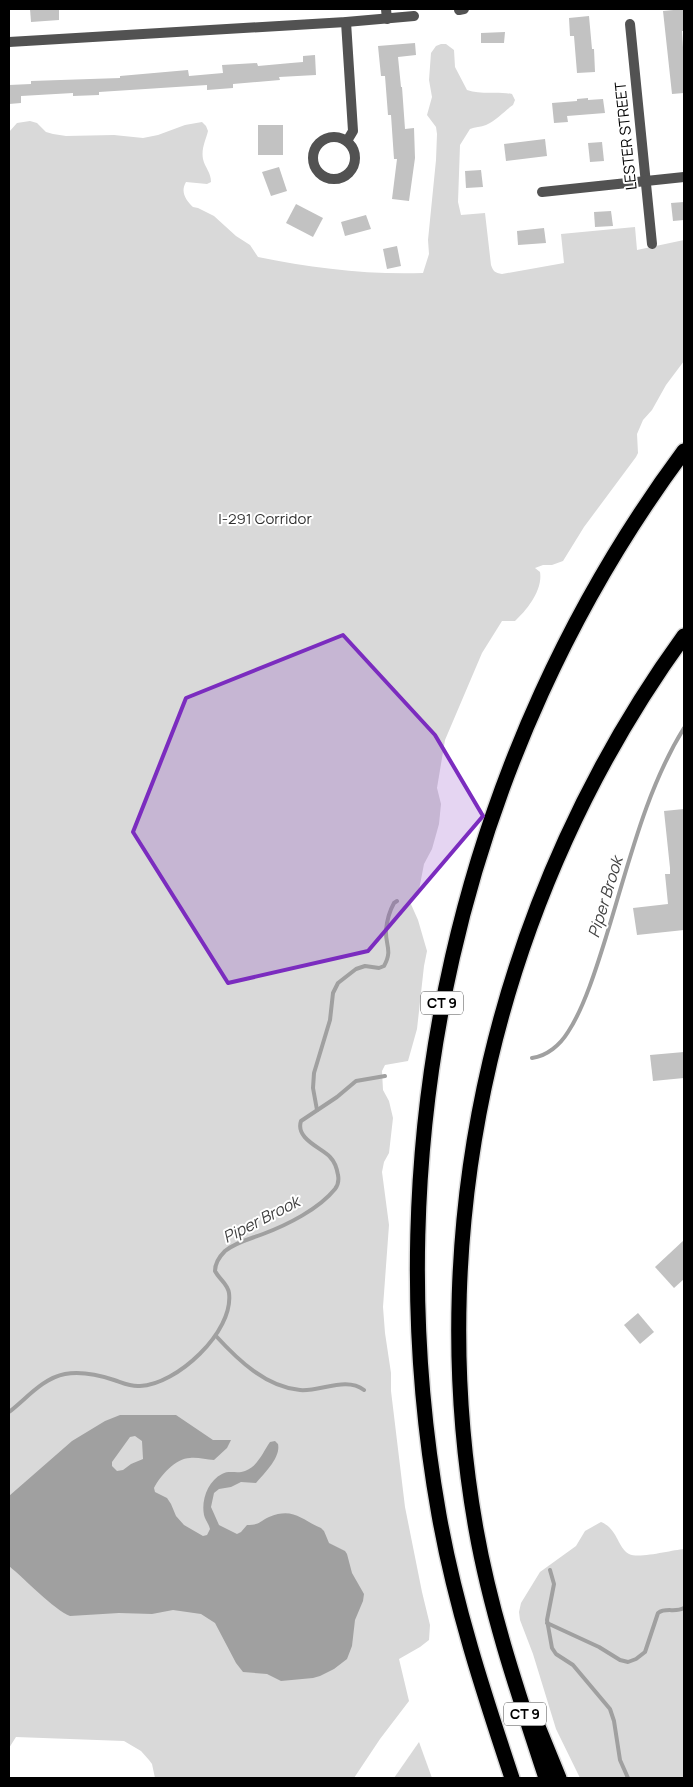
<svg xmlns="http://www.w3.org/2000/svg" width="693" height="1787" viewBox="0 0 693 1787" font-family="Manrope,sans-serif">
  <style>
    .green { fill: #d9d9d9 }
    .water { fill: #a0a0a0; fill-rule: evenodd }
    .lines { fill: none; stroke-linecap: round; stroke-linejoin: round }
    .stream { stroke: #a0a0a0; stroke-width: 4 }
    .building { fill: #c2c2c2 }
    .motorway-casing { stroke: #dbdbdb; stroke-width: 18 }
    .minor { stroke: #525252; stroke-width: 10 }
    .motorway { stroke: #000; stroke-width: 15 }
    .marked { fill: #7b2cbf; fill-opacity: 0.2; stroke: #7b2cbf; stroke-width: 4; stroke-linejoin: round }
    .labels { text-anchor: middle; stroke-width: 4; stroke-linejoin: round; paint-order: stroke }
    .shield { fill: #fff; stroke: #4c4c4c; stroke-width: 1 }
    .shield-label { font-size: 14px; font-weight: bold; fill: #000 }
    .street-label { font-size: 15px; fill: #000; stroke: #fff }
    .park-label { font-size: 15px; fill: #303030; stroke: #fff }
    .water-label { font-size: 16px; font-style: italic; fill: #414141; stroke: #fff }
  </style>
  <rect width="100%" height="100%" fill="#fff"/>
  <!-- green -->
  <g class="green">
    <path d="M441 44H446L454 50 455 67 467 90C481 95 497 91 512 94L515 100 513 105C504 111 497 120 486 125 481 127 475 127 470 129L460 145 458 202 461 215 485 213 491 265C493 271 495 273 502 274L564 263 561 234 635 227 637 250 684 240V361L666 385 652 410 643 420 637 434 638 453 636 457 584 527 563 561 552 565H543L535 568 540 572C543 590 527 610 515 621H502L482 653 445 740 437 788 441 804 439 824 432 849 424 864 418 895 410 902 418 920 427 951 424 966 417 1029 408 1061 385 1065 382 1071 383 1090 389 1101 393 1118 389 1153 384 1162 382 1172 389 1225 383 1307 385 1333 391 1373V1391L405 1507 422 1592 430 1625 429 1640 420 1647 399 1659 409 1701 380 1739 354 1778H155L152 1764 149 1760 141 1751 124 1741 16 1737 9 1748V132L17 123 30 121 37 123 46 132 53 134 66 136 114 135 143 138 158 135 185 125 202 122 206 126 208 131C206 140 201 148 203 159 205 168 211 172 211 182L207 184 186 182C180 192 186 200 193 207L198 208 214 216 236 236 250 245 258 257C312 268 368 275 423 273L429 254 428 240 436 160 437 134 436 127 427 115 432 97 429 80 431 53 436 46Z"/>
    <path d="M601 1522C618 1529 617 1547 629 1554 639 1559 672 1550 684 1549V1778H580L556 1729 533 1654 520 1620 519 1612 521 1603 540 1572 576 1546 585 1531Z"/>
    <polygon points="419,1742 432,1778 394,1778"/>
  </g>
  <!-- water -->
  <path class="water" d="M120 1415H176L213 1440H231L227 1448 214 1460C206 1460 198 1457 190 1458 176 1458 160 1476 154 1488L155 1492 167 1498 171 1504 176 1516 184 1525 203 1536 207 1535 210 1529C209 1524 205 1520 204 1515 201 1500 208 1481 222 1474 229 1470 238 1474 245 1471 258 1466 263 1452 270 1442L275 1441 278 1444C281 1457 265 1473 256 1483L241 1482 231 1487 219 1489 214 1493 211 1507 219 1525 237 1534 241 1532 247 1525C259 1525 259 1522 269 1517 294 1507 301 1520 321 1528L324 1531 329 1543 345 1551 347 1554 352 1573 364 1594 363 1601 355 1620 352 1646 347 1659 334 1669 320 1676 313 1678 281 1681 267 1674 243 1672 236 1663 215 1623 201 1614 173 1610 152 1614 119 1613 70 1616C53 1609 25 1579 9 1566V1496L72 1441 105 1421ZM135 1436 142 1441 143 1459 131 1464 123 1470 117 1471 112 1466V1462L130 1437Z"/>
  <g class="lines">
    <!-- stream -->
    <g class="stream">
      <path d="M532 1058C547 1056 560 1045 568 1032 584 1008 597 966 606 937 628 867 645 791 684 728"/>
      <path d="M317 1110 313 1088 314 1073 330 1020 333 993 338 983 356 969 365 966 379 968 384 966C393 950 385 945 386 930 387 920 389 912 394 903L397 901"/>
      <path d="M216 1336C238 1360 266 1387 300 1390 320 1392 346 1376 364 1390"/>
      <path d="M9 1412C26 1399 43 1378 65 1374 82 1371 99 1375 114 1380 123 1383 131 1387 140 1386 176 1385 234 1332 229 1293 228 1284 219 1279 215 1271 215 1263 219 1257 225 1251 236 1242 250 1239 263 1234 287 1225 319 1209 335 1189 338 1185 339 1180 338 1175 337 1169 335 1162 330 1157 322 1148 295 1139 301 1121L337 1097 356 1081 385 1076"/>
      <polyline points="550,1570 554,1584 547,1620 552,1648 556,1654 573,1665 610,1709 614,1721 620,1760 628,1778"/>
      <path d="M547 1623 599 1647 620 1660 628 1662 636 1659 645 1652 658 1613C666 1607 675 1613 684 1608"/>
    </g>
  </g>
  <!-- building -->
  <g class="building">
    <polygon points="30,9 59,9 59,20 31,22"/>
    <polygon points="684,9 684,26 683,26 683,31 682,31 684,64 684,93 672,94 663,11"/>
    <polygon points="589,16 592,49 594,49 595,72 577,73 574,36 570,36 569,18"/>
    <polygon points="505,32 504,43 481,43 481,33"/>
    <polygon points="415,43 416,55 398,57 401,87 402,87 405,129 414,128 415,158 409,201 392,199 397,159 394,159 391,115 388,115 385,76 381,76 378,46"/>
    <polygon points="315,55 316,75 279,77 280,80 233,84 233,88 207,90 207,85 99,92 99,95 73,96 73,93 21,96 21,103 9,104 9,85 31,84 31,81 120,78 120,76 188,70 189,76 223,73 222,65 257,63 258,66 291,63 303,62 303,56"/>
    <polygon points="588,98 588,100 603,99 605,113 567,116 568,122 554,123 552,103 577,101 577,99"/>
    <rect x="258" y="125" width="25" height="30"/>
    <polygon points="545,139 547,156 506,161 504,144"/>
    <polygon points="602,142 604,161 590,162 588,143"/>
    <polygon points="279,167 287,191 271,196 262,172"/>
    <polygon points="481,170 483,187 466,188 465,171"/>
    <polygon points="684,202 684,220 673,221 671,203"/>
    <polygon points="296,204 323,218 313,237 286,223"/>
    <polygon points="611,211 613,226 595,227 594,212"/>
    <polygon points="366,215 371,229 345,236 341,222"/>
    <polygon points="544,228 546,243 518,245 517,231"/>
    <polygon points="397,246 401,266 387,269 383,249"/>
    <polygon points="684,809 684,930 637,935 633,908 668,904 665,874 670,874 670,868 664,811"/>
    <polygon points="684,1052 684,1078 653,1081 650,1055"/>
    <polygon points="684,1240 684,1279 674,1288 655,1267"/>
    <polygon points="638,1313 654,1332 640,1344 624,1325"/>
  </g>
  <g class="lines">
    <defs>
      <g id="motorway">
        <polyline points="537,1724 559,1778"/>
        <path d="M512 1778C483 1691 455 1605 439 1515 373 1144 459 754 684 451"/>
        <path d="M546 1778C519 1696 491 1614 476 1529 421 1218 499 891 684 636"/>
      </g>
    </defs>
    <!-- motorway casing -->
    <use href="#motorway" class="motorway-casing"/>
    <!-- minor -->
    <g class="minor">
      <polyline points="386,9 387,19"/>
      <polyline points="459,10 464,9"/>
      <polyline points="346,22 353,131 347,141"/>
      <polyline points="630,24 652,244"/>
      <polyline points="9,42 346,22 414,16"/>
      <circle cx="334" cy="158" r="21"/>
      <polyline points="542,192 684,177"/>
    </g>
    <!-- motorway -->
    <use href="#motorway" class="motorway"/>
  </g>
  <!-- marked area -->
  <path class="marked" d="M343 635 435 735 483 816 368 951 228 983 133 832 186 698Z"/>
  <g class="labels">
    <!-- shield labels -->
    <g class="shield">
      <rect x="421" y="991.5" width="42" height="23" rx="4"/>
      <rect x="504" y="1702.5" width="42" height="23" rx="4"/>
    </g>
    <g class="shield-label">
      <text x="442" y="1008">CT 9</text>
      <text x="525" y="1719">CT 9</text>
    </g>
    <!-- street labels -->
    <g class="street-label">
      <text transform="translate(626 136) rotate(-96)" y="5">LESTER STREET</text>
    </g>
    <!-- park labels -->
    <g class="park-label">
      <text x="265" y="524">I-291 Corridor</text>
    </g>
    <!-- water labels -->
    <g class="water-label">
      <text transform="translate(605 897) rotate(-73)" y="6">Piper Brook</text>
      <text transform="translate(261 1219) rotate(-27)" y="6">Piper Brook</text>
    </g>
  </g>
  <!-- border -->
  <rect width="693" height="1787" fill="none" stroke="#000000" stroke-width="20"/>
</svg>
